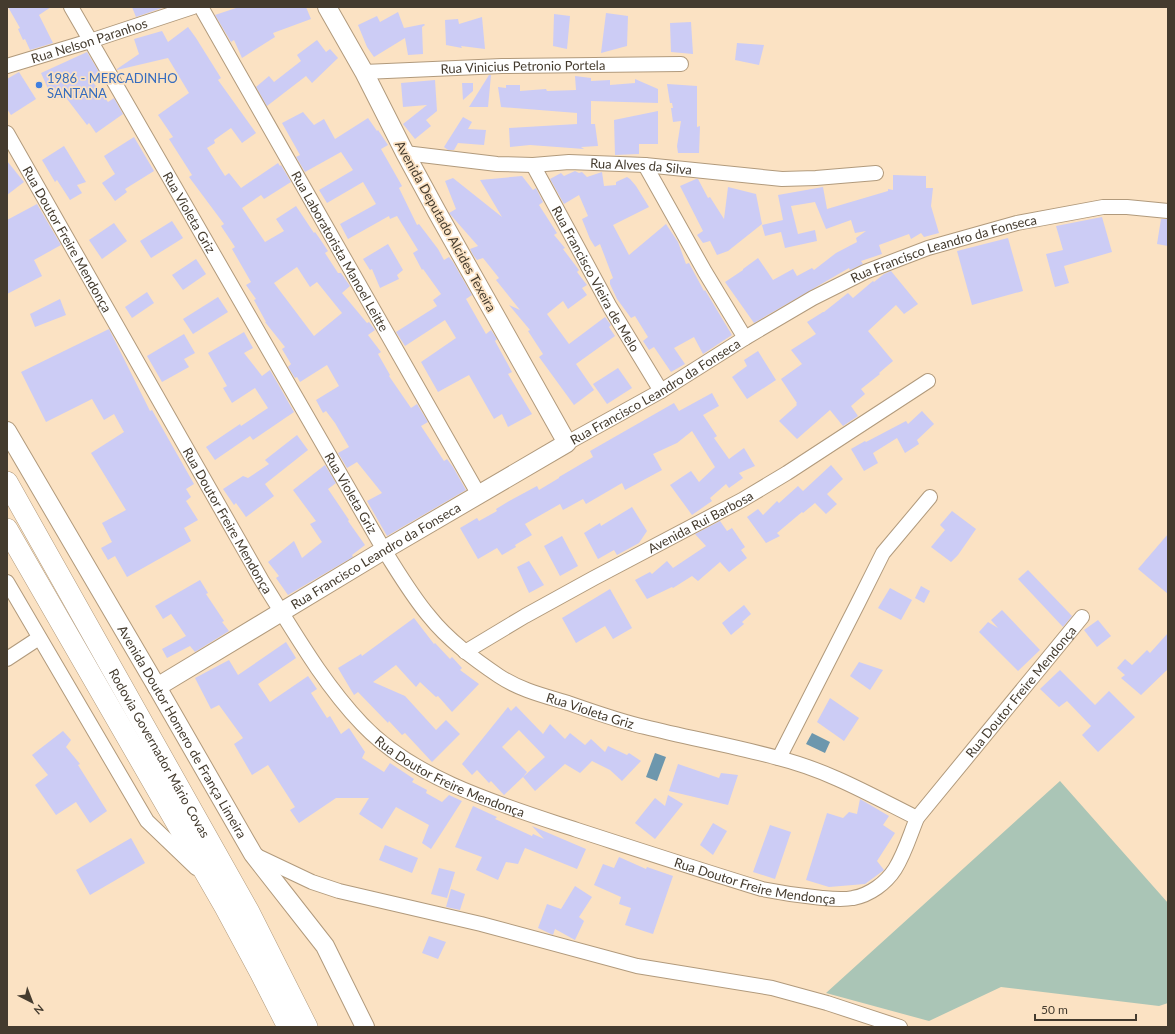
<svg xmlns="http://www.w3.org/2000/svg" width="1175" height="1034" viewBox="0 0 1175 1034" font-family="Lato,sans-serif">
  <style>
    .green { fill: #aac5b6 }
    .water { fill: #6d97ad }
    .building { fill: #ccccf5; fill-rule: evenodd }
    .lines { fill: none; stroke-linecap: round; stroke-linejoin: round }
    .minor-casing { stroke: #b19a7c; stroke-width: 16 }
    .major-casing { stroke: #b19a7c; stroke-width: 20 }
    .highway-casing { stroke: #b19a7c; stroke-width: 22 }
    .minor { stroke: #fff; stroke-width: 14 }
    .major { stroke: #fff; stroke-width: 18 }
    .highway { stroke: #fff; stroke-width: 21 }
    .shop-dot { fill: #3f7fe0; stroke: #fbe2c3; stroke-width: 1.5 }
    .labels { text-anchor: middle; stroke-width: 3.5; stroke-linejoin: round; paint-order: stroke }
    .street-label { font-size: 13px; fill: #443b2e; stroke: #fbe2c3 }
    .shop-label { font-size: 13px; fill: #366cbe; stroke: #fbe2c3; text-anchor: start }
  </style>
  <rect width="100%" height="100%" fill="#fbe2c3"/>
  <!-- green -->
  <polygon class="green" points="1060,781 1168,903 1168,1003 1159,1006 1001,987 929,1021 826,993"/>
  <!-- water -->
  <g class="water">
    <polygon points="812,733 830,742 825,753 806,744"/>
    <polygon points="655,753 666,757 657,781 646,777"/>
  </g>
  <!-- building -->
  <g class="building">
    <polygon points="8,7 51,7 39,15 53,43 30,50 25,39 23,40 18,29 20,28"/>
    <polygon points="132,7 165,7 136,17"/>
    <polygon points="239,7 306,7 311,19 273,33 275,37 242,58 234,40 231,42 215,15"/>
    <polygon points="398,12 404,28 424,24 425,25 422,27 423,54 408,55 405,38 374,57 367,47 358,25 377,16 380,22"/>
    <polygon points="606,13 628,16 627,46 601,53"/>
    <polygon points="554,14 570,16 567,49 553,46"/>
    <polygon points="482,17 485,49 461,46 462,48 446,45 445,20 458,19 459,24"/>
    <polygon points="691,22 693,54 671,52 670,23"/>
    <path d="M188 27 196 38 221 78 218 80 256 133 242 143 231 128 214 140 215 143 207 148 225 176 229 173 241 188 278 163 280 166 281 165 291 182 264 199 261 195 242 208 265 242 284 231 276 219 296 206 314 233 315 232 320 239 328 251 325 253 338 273H341L350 286 342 293 367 323 369 322 375 330 368 335 381 352 378 354 390 375 389 376 411 408 417 404 428 422 421 426 444 461 447 459 453 467 466 490 387 536 367 501 382 493 357 462 347 468 338 453 349 447 335 423 326 411 323 413 316 400 339 386 327 365 300 382 297 377 295 378 288 367 291 364 282 349 285 347 265 322H266L254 300 256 299 246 285 251 282 232 249 235 247 221 226 224 224 189 177 192 175 169 139 173 137 158 115 189 93 168 58 117 70V69L139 54 134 39 162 31 168 42ZM297 267 310 287 317 282 342 313 314 336 274 283Z"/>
    <polygon points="317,40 326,52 330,49 338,58 312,83 306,76 267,106 256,87 269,76 274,82 301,61 297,55"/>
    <polygon points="737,43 764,45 759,65 735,60"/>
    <polygon points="87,52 102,77 92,81 108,102 114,98 123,114 96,133 89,123 87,125 64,95 53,100 41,73"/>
    <polygon points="19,72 36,99 11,115 7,109 7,79"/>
    <polygon points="489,75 491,75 488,107 469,107"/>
    <polygon points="575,76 591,78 591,81 610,80 610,85 635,83 635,79 658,89 658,103 591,101 591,124 595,124 598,146 581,147 584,149 530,145 510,147 509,128 577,124 577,113 501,107 498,87 506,88 506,85 520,85 520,91 546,89 547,91 576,90"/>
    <polygon points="435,80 437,111 426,120 431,126 415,139 403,124 427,105 403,107 401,83"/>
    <polygon points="462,83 473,83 473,91 463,100"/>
    <polygon points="667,84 697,86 697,127 700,126 699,153 678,153 677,146 681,121 673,122 671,108 673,108 672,103 670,103"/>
    <polygon points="658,111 658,144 639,144 639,154 615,155 614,120"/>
    <polygon points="303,112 314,125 324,119 335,139 368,118 377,131 378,130 388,145 381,149 402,186 399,188 417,225 419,224 438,249 444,260 449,257 453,262 472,295 466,299 486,334 491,330 497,339 495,341 512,372 508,374 532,414 508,427 502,414 494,419 469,375 438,392 421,362 456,338 445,320 405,346 396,332 437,306 433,300 441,294 423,269 422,270 413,253 418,250 397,216 390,219 389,216 348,239 340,224 376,204 363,182 327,203 319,190 353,170 341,152 305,172 296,157 300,155 282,123"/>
    <polygon points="463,117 472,122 468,129 486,130 484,145 458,143 454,150 448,150 444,147"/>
    <polygon points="134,137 154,171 125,189 127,192 115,201 102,183 115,174 104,156"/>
    <polygon points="64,146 86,182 77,185 82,193 70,200 57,180 55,182 42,160"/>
    <polygon points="7,161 24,182 7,195"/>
    <polygon points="575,171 579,173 582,172 587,177 602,172 604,186 616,185 616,182 627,177 630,179 636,186 649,207 613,225 629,255 666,224 678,242 686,264 689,263 704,291 705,290 732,335 703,354 694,337 674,348 685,364 671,372 654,347 649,350 643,341 648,337 635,316 631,318 617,299 610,284 610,280 613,278 600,244 595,247 590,239 582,219 588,216 579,195 564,204 550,179 561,173 564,176"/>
    <polygon points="893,175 926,176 926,188 933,188 931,206 939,233 924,237 921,233 911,239 909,234 879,245 882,254 861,261 863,264 850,270 849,268 754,323 725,282 743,270 743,269 758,258 773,280 793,269 797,276 812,268 814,270 836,253 857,242 856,238 866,231 855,233 851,220 826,229 815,202 791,206 798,234 815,230 817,241 785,248 781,232 765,236 762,225 783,220 778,195 823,187 827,209 888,191 888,189 893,190"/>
    <polygon points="522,176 533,190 536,188 543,202 539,205 557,233 554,235 565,248 563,249 579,270 577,272 587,285 582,288 587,295 568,309 563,301 547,314 569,344 605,317 611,325 609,327 615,336 576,364 594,390 574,405 539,357 543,354 528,331 530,330 509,305 520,310 496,280 499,278 483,258 477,260 473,255 470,249 478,246 449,213 456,209 445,181 453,178 502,217 480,180"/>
    <polygon points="696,179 698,179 708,198 710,197 724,219 728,187 756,194 762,224 728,251 717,255 710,241 703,243 697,235 703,231 680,186"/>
    <polygon points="37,204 61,245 34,260 42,276 7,294 7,220"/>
    <polygon points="1102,217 1112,252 1064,266 1069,283 1055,287 1046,254 1063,250 1056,226"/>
    <polygon points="1161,219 1168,219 1168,246 1157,244"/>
    <polygon points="172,221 183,238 151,258 140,241"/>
    <polygon points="114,223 127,241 102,259 89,240"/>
    <polygon points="1008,238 1023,291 972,305 957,251"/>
    <polygon points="388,244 403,270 397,275 399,279 380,288 372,269 370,270 363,259"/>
    <polygon points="196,259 206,274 183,290 172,275"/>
    <polygon points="891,271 918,304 904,314 896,305 868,331 893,361 879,373 880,374 861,389 865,394 851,406 858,416 843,426 830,410 797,439 779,421 797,405 796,404 797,403 781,379 802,364 791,350 816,334 807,322 823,312 824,312 848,293 853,298 873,281 874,282 884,274"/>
    <polygon points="147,292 154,303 132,318 125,307"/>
    <polygon points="218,297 228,312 193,334 183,319"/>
    <polygon points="60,299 66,315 35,327 30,314"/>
    <polygon points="109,329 150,411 152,410 194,484 186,489 191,497 186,501 198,520 184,528 191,541 127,577 115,556 108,560 101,548 112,542 102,523 126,510 91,453 124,432 114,414 104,420 92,399 46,422 21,372"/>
    <polygon points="244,332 253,348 244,353 262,376 270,370 294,412 253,440 250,436 215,460 206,447 240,424 241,426 268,408 255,388 232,403 223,388 227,386 208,353"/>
    <polygon points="184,334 195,353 184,359 189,367 162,382 147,356"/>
    <polygon points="758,351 776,380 747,399 732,377 747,366 744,360"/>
    <polygon points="618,368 632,388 607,404 593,384"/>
    <polygon points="712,393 719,406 703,415 717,436 714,438 729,459 744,448 755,466 739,473 743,478 729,488 726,484 710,498 712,501 692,515 670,485 691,471 699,482 715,467 692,431 677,443 653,454 662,470 625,490 622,483 586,504 583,499 563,510 560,504 525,524 532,535 515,545 516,547 502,555 497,548 478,559 460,528 477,518 479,521 497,511 496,509 511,500 537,486 539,490 559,478 559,477 593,457 590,451 674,403 679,411"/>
    <polygon points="922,411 934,424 917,440 919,444 905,453 897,438 873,453 878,463 864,471 851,449 865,441 866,442 906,421 908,424"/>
    <polygon points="297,435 308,450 265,484 274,496 246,517 236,503 234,505 223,489 243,476 248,478 269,464 265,460"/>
    <polygon points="325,465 336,483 328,489 349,520 348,521 365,545 352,555 353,557 288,595 276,578 279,576 268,562 294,541 302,558 322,542 310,524 316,521 293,490"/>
    <polygon points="831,465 843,479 827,494 837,504 826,514 815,503 803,513 802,512 777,533 780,536 766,543 747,517 758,509 763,515 777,501 779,503 798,486 803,491"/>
    <polygon points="632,507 647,531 639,543 617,555 614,550 598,559 584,533 600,523 601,526"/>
    <polygon points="952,511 976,529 958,555 951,562 931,547 945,530 940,525"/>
    <polygon points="720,521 727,531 732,528 745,547 741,550 747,558 729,572 720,562 698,581 692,576 673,588 672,587 647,599 635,580 650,572 652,574 667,561 673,568 706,546 695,534"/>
    <polygon points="1168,534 1168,594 1138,569"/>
    <polygon points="562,536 578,566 560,576 544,546"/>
    <polygon points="529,561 544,585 529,593 517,567"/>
    <polygon points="1028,570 1072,616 1063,627 1018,579"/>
    <polygon points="200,580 208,593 206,594 224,621 222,622 229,631 195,652 190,646 167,658 162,649 186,636 171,614 163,619 155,606"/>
    <polygon points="921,586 930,591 924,603 915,598"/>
    <polygon points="890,588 912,600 901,620 878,608"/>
    <polygon points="610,589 632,628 613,639 605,626 576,643 562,618"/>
    <polygon points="744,605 751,614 742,622 744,624 731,635 722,623"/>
    <polygon points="1002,610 1040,650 1018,671 979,632 988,622 998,628 991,620"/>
    <polygon points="414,618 434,644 435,643 450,659 452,657 462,668 460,670 479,684 452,712 438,696 436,697 420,682 416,687 396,665 373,682 405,696 436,730 446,720 460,734 432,762 405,733 402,735 389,721 388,723 358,692 354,695 338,668 361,654 362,656"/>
    <polygon points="1098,620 1111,636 1097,647 1084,630"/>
    <polygon points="1168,633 1168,669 1141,695 1121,678 1125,675 1117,668 1125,659 1132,665 1147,650 1150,653"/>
    <polygon points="286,642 296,658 258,684 270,702 308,676 317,689 311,693 327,718 330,716 341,734 349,728 365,752 362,758 384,772 390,763 414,779 412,782 427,790 426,793 442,802 449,795 462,801 431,849 422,843 429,825 396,807 382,829 359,814 369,798 336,798 299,823 290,810 295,807 268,765 252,775 234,744 243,738 219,705 211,709 195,678 229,660 238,675"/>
    <polygon points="859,662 883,670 870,690 850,676"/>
    <polygon points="1060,670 1095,705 1109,691 1135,717 1098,752 1082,735 1091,726 1067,701 1059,707 1040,689"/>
    <polygon points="830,698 859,718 844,741 817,722"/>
    <path d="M516 706 543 734 550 724 565 739 570 733 585 745 591 739 605 752 608 746 627 755 629 753 641 761 622 781 610 770 592 761 580 773 565 764 535 791 523 777 504 795 491 781 489 783 477 770 472 775 462 764 508 707 511 711ZM519 730 545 757 523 777 527 772 502 747Z"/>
    <polygon points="63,731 71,740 66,747 80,764 78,765 107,811 90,823 76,802 56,815 35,785 48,775 32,755"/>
    <polygon points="678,764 719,778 721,773 738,775 728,805 669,791"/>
    <polygon points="668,795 683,804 655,839 635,823 655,798 665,806"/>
    <polygon points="860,799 889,816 883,825 895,833 877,861 884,870 865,884 829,887 806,880 827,813 843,818 849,812 857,814"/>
    <polygon points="473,806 497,817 495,819 532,836 533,834 544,839 532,826 586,849 577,869 525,848 518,864 506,862 498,880 476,870 482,857 455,847"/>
    <polygon points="713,823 727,831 713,855 700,845"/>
    <polygon points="770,825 791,832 775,879 753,872"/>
    <polygon points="131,838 145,863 90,895 76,870"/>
    <polygon points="385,845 418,858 412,873 379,860"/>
    <polygon points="619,857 646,869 647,867 673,876 653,934 625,925 631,908 619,904 621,897 594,885 603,864 614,868"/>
    <polygon points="439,868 455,872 447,898 431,894"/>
    <polygon points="575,886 592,897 579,917 584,921 575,940 555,929 553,935 538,928 547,904 561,909"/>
    <polygon points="451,889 465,894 460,910 446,907"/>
    <polygon points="429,936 446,942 438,959 422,953"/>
  </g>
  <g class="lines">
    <defs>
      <g id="minor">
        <path id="s1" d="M71 7 384 550C398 572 412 596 429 616 448 640 474 659 499 676 520 690 545 696 568 703 594 712 619 721 645 727 689 738 734 746 778 758 827 770 871 795 917 818"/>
        <path id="s2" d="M201 7 479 495"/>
        <path id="s3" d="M7 66 90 41 193 7"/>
        <path id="s4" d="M364 72 502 66 681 64"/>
        <path id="s5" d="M7 133 262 581C293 630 322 682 362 724 416 781 505 806 577 830 639 850 700 870 762 889 782 893 802 896 822 898 833 899 843 900 853 898 870 895 886 883 895 869 905 853 910 835 917 818L1082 617"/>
        <path id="s6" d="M405 153 497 164 533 165 569 162 645 165 782 179 816 178 876 173"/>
        <path id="s7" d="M533 165 610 307 661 391"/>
        <polyline points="645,165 705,272 745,338"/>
        <path id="s8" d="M567 443 661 391 745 338 813 298 865 272 928 248 1017 223 1103 207H1127L1168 211"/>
        <polyline points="7,582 147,821 196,868"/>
        <path id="s9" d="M465 652 525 616 594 578 742 500 787 473 928 381"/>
        <polyline points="7,659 39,638"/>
        <polyline points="779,758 858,603 883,553 930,497"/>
        <polyline points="255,855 312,882 339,891 481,924 637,966 772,988 827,1003 900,1027"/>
      </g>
      <g id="major">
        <path id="s10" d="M7 431 157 687 253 854 325 946 365 1027"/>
        <path id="s11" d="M157 687 384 550 567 443 437 212 405 153 364 72 327 7"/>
      </g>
      <g id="highway">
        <path id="s12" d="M7 482 249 912 307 1027"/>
        <polyline points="7,529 225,907 260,972 288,1027"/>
      </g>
    </defs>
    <!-- minor casing -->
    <use href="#minor" class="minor-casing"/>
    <!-- major casing -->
    <use href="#major" class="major-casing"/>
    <!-- highway casing -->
    <use href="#highway" class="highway-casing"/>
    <!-- minor -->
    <use href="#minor" class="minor"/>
    <!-- major -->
    <use href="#major" class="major"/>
    <!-- highway -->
    <use href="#highway" class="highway"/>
  </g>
  <!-- markers -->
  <circle class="shop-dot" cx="39" cy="85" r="4"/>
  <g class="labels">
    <!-- street labels -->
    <g class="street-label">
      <text dy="5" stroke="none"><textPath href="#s3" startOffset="86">Rua Nelson Paranhos</textPath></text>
      <text dy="5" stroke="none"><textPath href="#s4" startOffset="159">Rua Vinicius Petronio Portela</textPath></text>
      <text dy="5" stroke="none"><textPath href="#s6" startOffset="237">Rua Alves da Silva</textPath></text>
      <text dy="5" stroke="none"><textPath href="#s1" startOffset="237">Rua Violeta Griz</textPath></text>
      <text transform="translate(446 226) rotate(61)" y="5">Avenida Deputado Alcides Texeira</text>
      <text dy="5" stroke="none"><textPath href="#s5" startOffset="122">Rua Doutor Freire Mendonça</textPath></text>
      <text dy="5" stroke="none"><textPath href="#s8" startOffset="426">Rua Francisco Leandro da Fonseca</textPath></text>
      <text dy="5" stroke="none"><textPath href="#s2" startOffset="281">Rua Laboratorista Manoel Leitte</textPath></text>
      <text dy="5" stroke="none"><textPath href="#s7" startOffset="130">Rua Francisco Vieira de Melo</textPath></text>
      <text dy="5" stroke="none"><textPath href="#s8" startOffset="102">Rua Francisco Leandro da Fonseca</textPath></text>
      <text dy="5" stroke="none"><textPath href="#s1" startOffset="561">Rua Violeta Griz</textPath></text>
      <text dy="5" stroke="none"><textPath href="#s5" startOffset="446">Rua Doutor Freire Mendonça</textPath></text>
      <text dy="5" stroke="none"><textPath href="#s9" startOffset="269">Avenida Rui Barbosa</textPath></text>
      <text dy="5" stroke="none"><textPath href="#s11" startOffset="255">Rua Francisco Leandro da Fonseca</textPath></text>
      <text dy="5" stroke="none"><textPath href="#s5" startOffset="1490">Rua Doutor Freire Mendonça</textPath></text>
      <text dy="5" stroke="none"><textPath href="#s1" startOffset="897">Rua Violeta Griz</textPath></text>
      <text dy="5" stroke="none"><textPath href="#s10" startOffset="348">Avenida Doutor Homero de França Limeira</textPath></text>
      <text dy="5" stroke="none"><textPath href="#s12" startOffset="311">Rodovia Governador Mário Covas</textPath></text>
      <text dy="5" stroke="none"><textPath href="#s5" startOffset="794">Rua Doutor Freire Mendonça</textPath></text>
      <text dy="5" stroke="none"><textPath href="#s5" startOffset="1118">Rua Doutor Freire Mendonça</textPath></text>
    </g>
    <!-- shop labels -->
    <g class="shop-label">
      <text x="47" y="83">1986 - MERCADINHO<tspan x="47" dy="15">SANTANA</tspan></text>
    </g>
  </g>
  <!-- border -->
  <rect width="1175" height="1034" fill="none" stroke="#443b2e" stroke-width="16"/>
  <!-- north arrow -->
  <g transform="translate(32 1002) rotate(138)" stroke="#fbe2c3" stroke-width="3" paint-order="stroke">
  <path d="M0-3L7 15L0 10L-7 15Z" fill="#443b2e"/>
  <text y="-6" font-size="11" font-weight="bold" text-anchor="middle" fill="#443b2e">N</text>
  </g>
  <!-- scale -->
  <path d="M1035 1014v6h101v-6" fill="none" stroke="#443b2e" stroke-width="2"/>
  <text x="1041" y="1014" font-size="12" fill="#443b2e" stroke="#fbe2c3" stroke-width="3" paint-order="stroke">50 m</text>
</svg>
